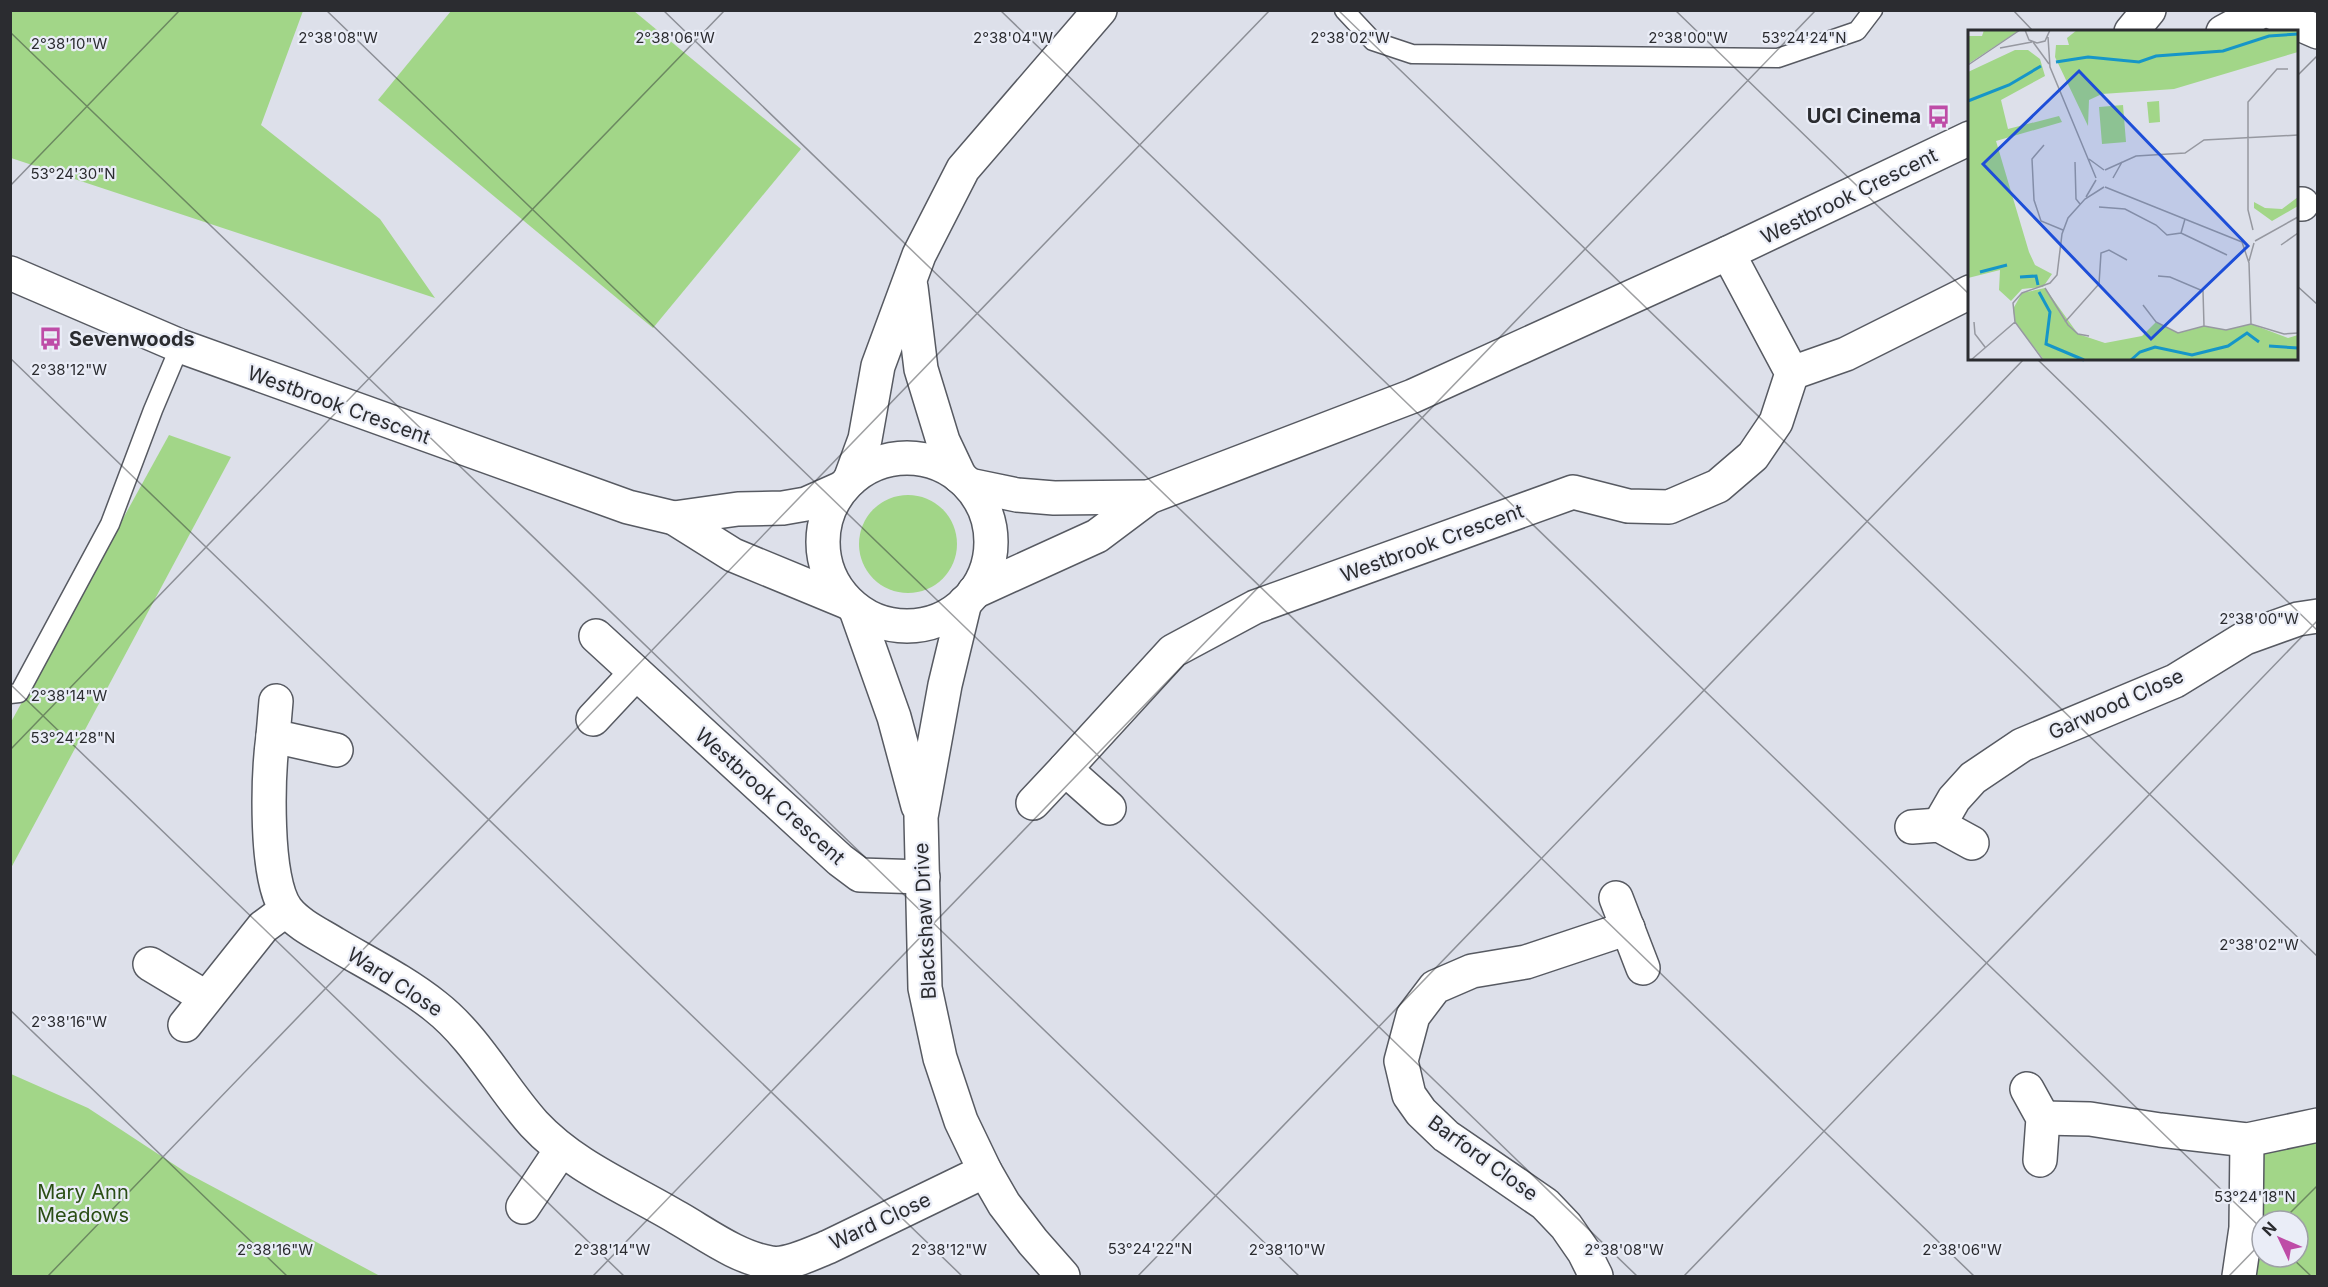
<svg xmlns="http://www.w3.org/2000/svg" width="2328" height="1287" viewBox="0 0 2328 1287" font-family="Inter,sans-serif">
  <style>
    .green { fill: #a2d688; fill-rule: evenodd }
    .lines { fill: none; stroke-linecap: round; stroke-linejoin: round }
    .lane-casing { stroke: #575a62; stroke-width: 21 }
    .street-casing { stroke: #575a62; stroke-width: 36 }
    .secondary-casing { stroke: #575a62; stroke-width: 36 }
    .lane { stroke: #fff; stroke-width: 18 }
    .street { stroke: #fff; stroke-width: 33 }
    .secondary { stroke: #fff; stroke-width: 33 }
    .ticks { fill: none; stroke: #2b2c30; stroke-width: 1.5; stroke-opacity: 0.45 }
    .labels { text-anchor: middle; stroke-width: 4.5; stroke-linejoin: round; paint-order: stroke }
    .poi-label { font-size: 20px; font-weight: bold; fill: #2b2c30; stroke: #eaedf7; text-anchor: end }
    .street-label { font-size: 20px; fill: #2b2c30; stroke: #eaedf7 }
    .park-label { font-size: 20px; fill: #2a4d14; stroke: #eaedf7 }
    .inset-river { fill: none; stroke: #1696c8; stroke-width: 3 }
    .inset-road { fill: none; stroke: #9698a0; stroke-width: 1.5 }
    .view { fill: #1d4ed8; fill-opacity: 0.15; stroke: #1d4ed8; stroke-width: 3 }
    .inset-edge { fill: none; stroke: #2b2c30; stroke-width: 3 }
    .ticks-label { font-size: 15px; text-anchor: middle; fill: #2b2c30; stroke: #eaedf7; stroke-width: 4.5; stroke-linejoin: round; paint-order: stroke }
  </style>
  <rect width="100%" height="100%" fill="#dde0ea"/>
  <!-- green -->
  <g class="green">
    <polygon points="11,10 303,11 261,125 380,219 435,298 11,158"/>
    <polygon points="451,11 634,11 801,149 653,328 378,100"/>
    <polygon points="169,435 231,457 11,868 11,722"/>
    <circle cx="908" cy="544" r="49"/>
    <polygon points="11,1074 88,1108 187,1173 380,1276 11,1276"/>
    <path d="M2317 1125V1276H2231L2247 1140ZM2262 1221H2298V1257H2262Z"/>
  </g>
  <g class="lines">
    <defs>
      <g id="lane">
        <polyline points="1344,10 1373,41 1412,54 1778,58 1857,31 1873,10"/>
        <polyline points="10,694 19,693 110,524 153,410 180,346"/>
      </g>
      <g id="street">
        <polyline points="2267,10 2318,32"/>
        <polyline points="2296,204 2302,204"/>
        <polyline points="911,287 921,369 943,441 960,477"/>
        <polyline points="1792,373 1846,354 1970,292"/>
        <polyline points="850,480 865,439 878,366 919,255 963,169 1100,10"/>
        <polyline points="965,602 945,685 921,817 925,988 940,1058 961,1121 985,1171 1004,1204 1033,1242 1063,1276"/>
        <polyline points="856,610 894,717 918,806"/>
        <polyline points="596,636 840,860 860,875 923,877"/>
        <polyline points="276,701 273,736 336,750"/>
        <polyline points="593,719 636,673"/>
        <path d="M273 736C268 774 264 881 287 910 299 925 319 934 335 944 369 964 405 982 435 1006 476 1038 500 1086 534 1124 574 1167 628 1188 678 1218 706 1234 738 1258 771 1263 787 1266 813 1253 828 1247L985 1171"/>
        <polyline points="1065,769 1173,651 1255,607 1573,492 1628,506 1669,507 1718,486 1753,456 1776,422 1792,373 1728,253"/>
        <polyline points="1033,803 1065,769 1109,808"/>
        <polyline points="1939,825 1954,799 1973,778 2022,745 2175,681 2245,638 2298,619 2318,616"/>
        <polyline points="1912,827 1939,825 1972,843"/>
        <polyline points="1616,898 1643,968"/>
        <polyline points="150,964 205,997"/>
        <polyline points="185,1025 263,927 286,910"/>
        <polyline points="2027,1089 2043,1118 2040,1160"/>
        <polyline points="2043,1118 2090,1119 2160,1130 2247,1140 2318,1125"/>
        <polyline points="523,1207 561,1150"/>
        <polyline points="1596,1276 1584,1252 1566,1226 1545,1204 1446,1136 1421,1112 1409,1095 1401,1061 1413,1016 1435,987 1472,971 1526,962 1628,928"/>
        <polyline points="2239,1276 2246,1228 2247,1140"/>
      </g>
      <g id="secondary">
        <polyline points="2131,32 2149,10"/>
        <polyline points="2223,32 2264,10"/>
        <polyline points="10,273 180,346 628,507 674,518 733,555 847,602"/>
        <circle cx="907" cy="542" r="84"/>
        <polyline points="969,485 1017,495 1054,498 1149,497"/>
        <polyline points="674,518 738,509 783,508 806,504 842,488"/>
        <polyline points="974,592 1097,536 1149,497 1413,396 1728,253 1970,138"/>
      </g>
    </defs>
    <!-- lane casing -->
    <use href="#lane" class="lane-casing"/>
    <!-- street casing -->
    <use href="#street" class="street-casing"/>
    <!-- secondary casing -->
    <use href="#secondary" class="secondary-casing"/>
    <!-- lane -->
    <use href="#lane" class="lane"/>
    <!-- street -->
    <use href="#street" class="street"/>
    <!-- secondary -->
    <use href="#secondary" class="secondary"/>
  </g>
  <!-- ticks -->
  <path class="ticks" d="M326 10 1637 1276M663 10 1974 1276M1000 10 2262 1229M1338 10 2318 957M1675 10 1970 295M2013 10 2034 32M10 32 1299 1276M2296 77 2318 55M10 186 180 10M2296 285 2318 305M10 358 962 1276M2036 358 2318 631M10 684 624 1276M10 750 725 10M10 1010 287 1276M2282 1221 2318 1185M2291 1257 2311 1276M48 1276 1270 10M593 1276 1816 10M1138 1276 2025 358M1684 1276 2318 620M2229 1276 2262 1242"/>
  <!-- icons -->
  <defs>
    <symbol id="bus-bare" viewBox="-9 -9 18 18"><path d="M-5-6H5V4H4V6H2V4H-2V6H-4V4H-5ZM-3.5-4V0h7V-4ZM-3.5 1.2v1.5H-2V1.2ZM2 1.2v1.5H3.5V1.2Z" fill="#be4ca7" stroke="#eaedf7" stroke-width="2.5" paint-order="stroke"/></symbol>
  </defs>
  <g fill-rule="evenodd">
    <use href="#bus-bare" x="1922" y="100" width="33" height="33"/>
    <use href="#bus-bare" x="34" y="322" width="33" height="33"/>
  </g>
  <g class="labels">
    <!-- poi labels -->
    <g class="poi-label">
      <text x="1921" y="123">UCI Cinema</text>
      <text x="69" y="346" text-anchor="start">Sevenwoods</text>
    </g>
    <!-- street labels -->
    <g class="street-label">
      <text transform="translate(1849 196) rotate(-26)" y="7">Westbrook Crescent</text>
      <text transform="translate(339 405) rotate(20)" y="7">Westbrook Crescent</text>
      <text transform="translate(1432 543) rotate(-20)" y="7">Westbrook Crescent</text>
      <text transform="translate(2116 704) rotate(-24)" y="7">Garwood Close</text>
      <text transform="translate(770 796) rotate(42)" y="7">Westbrook Crescent</text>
      <text transform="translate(925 921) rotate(-93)" y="7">Blackshaw Drive</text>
      <text transform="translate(395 982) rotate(33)" y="7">Ward Close</text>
      <text transform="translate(1483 1158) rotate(36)" y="7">Barford Close</text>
      <text transform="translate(880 1221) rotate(-25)" y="7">Ward Close</text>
    </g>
    <!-- park labels -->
    <g class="park-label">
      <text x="83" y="1199">Mary Ann<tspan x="83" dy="23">Meadows</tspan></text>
    </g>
  </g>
  <!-- overview -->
  <g transform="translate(1968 30)">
    <rect width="330" height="330" fill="#dde0ea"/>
    <path d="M16 0H52L0 34V6H14ZM109 0H330V22L206 59 134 64 121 70 120 96 87 27 88 15H101L99 8ZM47 20H60L72 29 77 46 33 70 40 99 91 86 94 92 28 111 61 222 67 235 84 244 75 257 54 259 43 271 31 260 32 240 0 248V42ZM191 71 192 92 181 93 179 72ZM155 75 158 112 134 114 131 77ZM330 167V176L304 191 286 178V172L297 178 314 179ZM77 258 110 304 137 313 174 306 188 292 210 303 236 296 258 300 283 294 320 308 330 305V330H76L47 292 45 279 54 263Z" fill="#a2d688"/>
    <path class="inset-river" d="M88 32 120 27 171 32 188 26 255 21 301 6 330 4M0 71 41 55 73 36M12 242 39 235M52 247 68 246 70 255M71 262 82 282 78 314 116 330M301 316 330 318M163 330 172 322 187 317 224 325 260 316 279 303 291 312"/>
    <path class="inset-road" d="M57 0 61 10 69 13 77 11 82 0M80 7 82 37 128 148M65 12 81 34M32 18 64 12M0 35 52 0M76 115 64 129 66 170 73 191 95 200M121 129 136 140M107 132 108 169 112 174M137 140 168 126 217 123 236 110 330 105M145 148 154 132M137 157 274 212M118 167 128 150M131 177 157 179 188 195 199 205 213 203 217 189M285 200 280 180V72L309 39H320M213 203 259 225M287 211 330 187M274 212 281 233 283 294M313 215 330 203M281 231 286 213M190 246 202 247 235 261 236 296M77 258 100 295 110 304 121 306M175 275 188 292 210 303 236 296 258 300 283 294 316 304 330 303M6 292 7 304 17 317M97 292 131 254 133 223 141 220 159 230M3 330 47 292M75 330 47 292 45 273 54 263 82 253 89 245 94 204 100 188 117 169 136 157"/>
    <path class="view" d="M111 41 280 216 183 309 15 134Z"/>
    <rect width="330" height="330" class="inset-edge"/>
  </g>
  <g class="ticks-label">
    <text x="338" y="43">2°38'08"W</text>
    <text x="675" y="43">2°38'06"W</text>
    <text x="1013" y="43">2°38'04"W</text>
    <text x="1350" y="43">2°38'02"W</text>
    <text x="1688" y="43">2°38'00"W</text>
    <text x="1804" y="43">53°24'24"N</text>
    <text x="69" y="49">2°38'10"W</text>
    <text x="73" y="179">53°24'30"N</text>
    <text x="69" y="375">2°38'12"W</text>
    <text x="2259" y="624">2°38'00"W</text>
    <text x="69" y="701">2°38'14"W</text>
    <text x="73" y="743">53°24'28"N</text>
    <text x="2259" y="950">2°38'02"W</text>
    <text x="69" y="1027">2°38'16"W</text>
    <text x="2255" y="1202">53°24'18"N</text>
    <text x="1150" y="1254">53°24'22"N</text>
    <text x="275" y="1255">2°38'16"W</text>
    <text x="612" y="1255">2°38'14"W</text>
    <text x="949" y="1255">2°38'12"W</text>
    <text x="1287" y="1255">2°38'10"W</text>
    <text x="1624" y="1255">2°38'08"W</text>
    <text x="1962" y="1255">2°38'06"W</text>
  </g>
  <!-- border -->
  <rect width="2328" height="1287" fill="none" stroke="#2b2c30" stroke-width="24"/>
  <!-- north arrow -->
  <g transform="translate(2280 1239) rotate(314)"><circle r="28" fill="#eaedf7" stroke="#9ea0a7" stroke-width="1.5"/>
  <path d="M0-4.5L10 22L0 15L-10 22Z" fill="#be4ca7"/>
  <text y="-9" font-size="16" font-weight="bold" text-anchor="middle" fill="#2b2c30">N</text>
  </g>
</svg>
